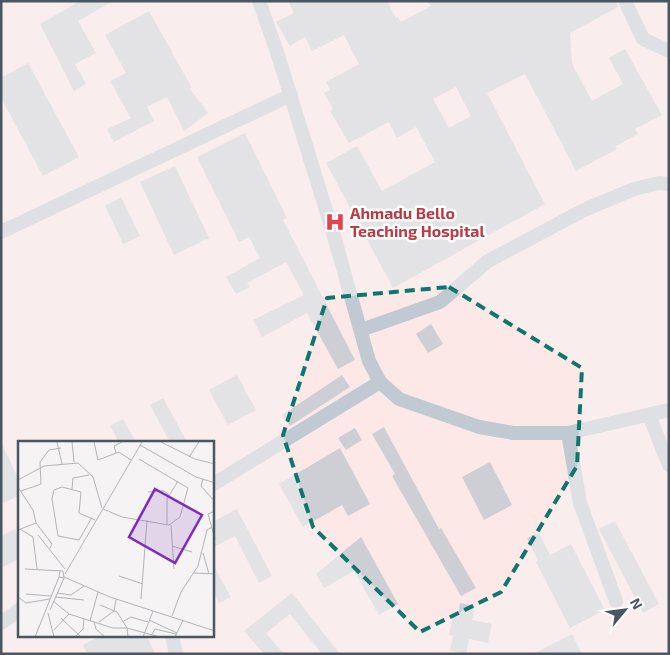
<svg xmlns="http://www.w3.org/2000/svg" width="670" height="655" viewBox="0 0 670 655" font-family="'Exo 2',sans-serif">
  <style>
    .medical { fill: #fce8e6; fill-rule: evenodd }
    .building { fill: #cdcfd5; fill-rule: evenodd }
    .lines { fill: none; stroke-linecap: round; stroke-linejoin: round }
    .minor { stroke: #c1cad2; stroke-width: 14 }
    .marked { fill: none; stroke: #0f766e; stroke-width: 4; stroke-dasharray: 10 6; stroke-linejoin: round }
    .labels { text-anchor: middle; stroke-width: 5; stroke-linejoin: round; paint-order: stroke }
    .health-label { font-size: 16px; font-weight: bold; fill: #be3a42; stroke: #fff; text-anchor: start }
    .inset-road { fill: none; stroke: #b1b4b9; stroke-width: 1 }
    .view { fill: #7b2cbf; fill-opacity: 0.15; stroke: #7b2cbf; stroke-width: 2.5 }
    .inset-edge { fill: none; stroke: #4a5661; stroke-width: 2.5 }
  </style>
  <rect width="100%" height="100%" fill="#f5f3f3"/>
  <!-- medical -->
  <path class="medical" d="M1 1H669V654H1ZM19 442H212V636H19Z"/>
  <!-- building -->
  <g class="building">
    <polygon points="80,1 113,1 78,21 96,53 75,64 86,84 74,91 40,24"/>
    <path d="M288 1H387L396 18 398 17 401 22 431 6 427 1H616L618 7 570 33 572 64 592 101 623 84 609 58 625 49 662 115 635 129 638 134 616 146 617 149 576 171 525 74 487 93 545 204 393 288 326 163 357 146 382 191 435 162 416 127 397 138 389 122 349 143 330 111 333 109 324 93 330 90 326 82 359 64 344 35 312 51 305 37 290 46 276 22 294 13ZM456 87 471 116 449 128 433 99Z"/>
    <polygon points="149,11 192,88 190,89 208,113 184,131 167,97 147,107 154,121 114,142 107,129 131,118 110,81 126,73 105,35"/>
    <polygon points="28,63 79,157 43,176 1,98 1,78"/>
    <polygon points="245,133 287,218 283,220 355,360 338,369 307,313 262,337 253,320 304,295 286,262 247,283 250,287 236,294 226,277 260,258 249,237 239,242 197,157"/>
    <polygon points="175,166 209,238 174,255 140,182"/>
    <polygon points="121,197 140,236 123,244 105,206"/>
    <polygon points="431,324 443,344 428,353 416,334"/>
    <polygon points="237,375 256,410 228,425 209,390"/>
    <polygon points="342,375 350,387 290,426 282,415"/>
    <polygon points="163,398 187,442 170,442 150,405"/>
    <polygon points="123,419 136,442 119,442 110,426"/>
    <polygon points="384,427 439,529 441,528 476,588 461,596 392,476 395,474 372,434"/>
    <polygon points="355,428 362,440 346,450 338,438"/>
    <polygon points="1,442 19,480 19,496 1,504"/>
    <polygon points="340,448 370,504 348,516 342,505 303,527 279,484"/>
    <polygon points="490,462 512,505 484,520 462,477"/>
    <polygon points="237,509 272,576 259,583 235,536 212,548 212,522"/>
    <polygon points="615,521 659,604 643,613 599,529"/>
    <polygon points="15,529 19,536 19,559 1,568 1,536"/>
    <polygon points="539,533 550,555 571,544 605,610 570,628 536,562 538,561 527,538"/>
    <polygon points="361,537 398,604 379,615 354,571 324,588 316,574"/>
    <polygon points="212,563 231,597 219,603 212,591"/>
    <polygon points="292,593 340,654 322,654 290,614 266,633 284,654 264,654 244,631"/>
    <polygon points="460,603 475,606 472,620 492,624 488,643 469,639 466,654 450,651 453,636 449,635 453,616 458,617"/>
    <polygon points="572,634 582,654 533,654"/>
    <polygon points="100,636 147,636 155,654 87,654 83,645"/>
  </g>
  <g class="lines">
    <!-- minor -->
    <g class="minor">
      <polyline points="259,1 277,52 334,236 369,361 380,382 399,399 479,427 513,433 568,433 669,410"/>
      <polyline points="625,1 643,39 669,51"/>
      <polyline points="1,232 291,95"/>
      <polyline points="361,330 440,302 488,261 586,209 634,189 659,183 669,184"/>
      <polyline points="649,415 669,465"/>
      <polyline points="568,433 580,503 616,601"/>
      <polyline points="212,485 380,382"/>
      <polyline points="1,623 19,610"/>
      <polyline points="172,636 176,654"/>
    </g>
  </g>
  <!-- marked area -->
  <path d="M0 0H670V655H0ZM449 287 582 368 577 466 501 592 420 632 313 527 283 435 327 298Z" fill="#f5f3f3" fill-opacity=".55" fill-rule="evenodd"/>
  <path class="marked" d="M449 287 582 368 577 466 501 592 420 632 313 527 283 435 327 298Z"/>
  <!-- icons -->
  <defs>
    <symbol id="hospital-bare" viewBox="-9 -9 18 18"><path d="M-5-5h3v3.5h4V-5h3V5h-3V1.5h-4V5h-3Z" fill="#e0444e" stroke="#fff" stroke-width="2.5" paint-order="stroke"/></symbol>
  </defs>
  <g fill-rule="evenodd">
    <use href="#hospital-bare" x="321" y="208" width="28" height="28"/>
  </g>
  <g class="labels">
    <!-- health labels -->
    <g class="health-label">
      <text x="350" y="219">Ahmadu Bello<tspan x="350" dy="18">Teaching Hospital</tspan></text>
    </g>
  </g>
  <!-- overview -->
  <g transform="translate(18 441)">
    <rect width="196" height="196" fill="#f5f3f3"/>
    <path class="inset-road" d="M39 1 44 23M54 1 56 21M76 1 80 19 101 11 113 19M143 1 177 18 197 23M122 4 178 36 197 42M98 12 96 5 104 1M171 16 181 1M185 38 183 45 197 61M0 39 26 25 60 22 75 36 84 67M0 46 15 69 18 82 34 103 32 107M54 48 55 37 71 34M3 50 23 43 22 21 31 9 43 7M130 51 146 50 151 54M85 68 104 76 151 84 162 76 170 47 121 18M197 70 190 73 197 98M73 78 61 99 40 95 34 58 36 49 44 46 63 51 61 72 77 79M149 83V58L160 40M153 84 156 128M2 88 15 96 19 128M0 89 18 82M20 94 47 128M154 105 174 111M185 112 191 133M7 128 45 130 46 137 41 136 42 130M176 132 197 133M47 133 124 1M101 135 125 143M46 136 92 156 197 190M39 152 53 154 66 145M8 153 33 155M0 156 8 162 32 158M37 156 66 159M123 158 129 79M35 160 51 173 36 189M82 164 99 171 109 187 142 196M32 169 46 137M30 172 36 196M51 173 95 187H109L110 196M154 175 163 151 180 125 189 89 194 86M43 177 63 196M131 179 159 192M72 180 80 151M106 180 113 176 130 181M76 181 78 188 87 196M81 181 96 170 98 158M134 193 137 188 158 193M17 196 41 136M57 196 65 188 66 178M125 196 135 170M157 196 165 179"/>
    <path class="view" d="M137 48 184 74 157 122 111 96Z"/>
    <rect width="196" height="196" class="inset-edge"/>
  </g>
  <!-- border -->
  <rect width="670" height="655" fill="none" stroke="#4a5661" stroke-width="5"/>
  <!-- north arrow -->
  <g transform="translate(625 610) rotate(61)" stroke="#ffffff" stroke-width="4" paint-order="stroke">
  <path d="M0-4L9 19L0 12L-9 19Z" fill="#4a5661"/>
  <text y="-8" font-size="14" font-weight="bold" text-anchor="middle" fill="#4a5661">N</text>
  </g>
</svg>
